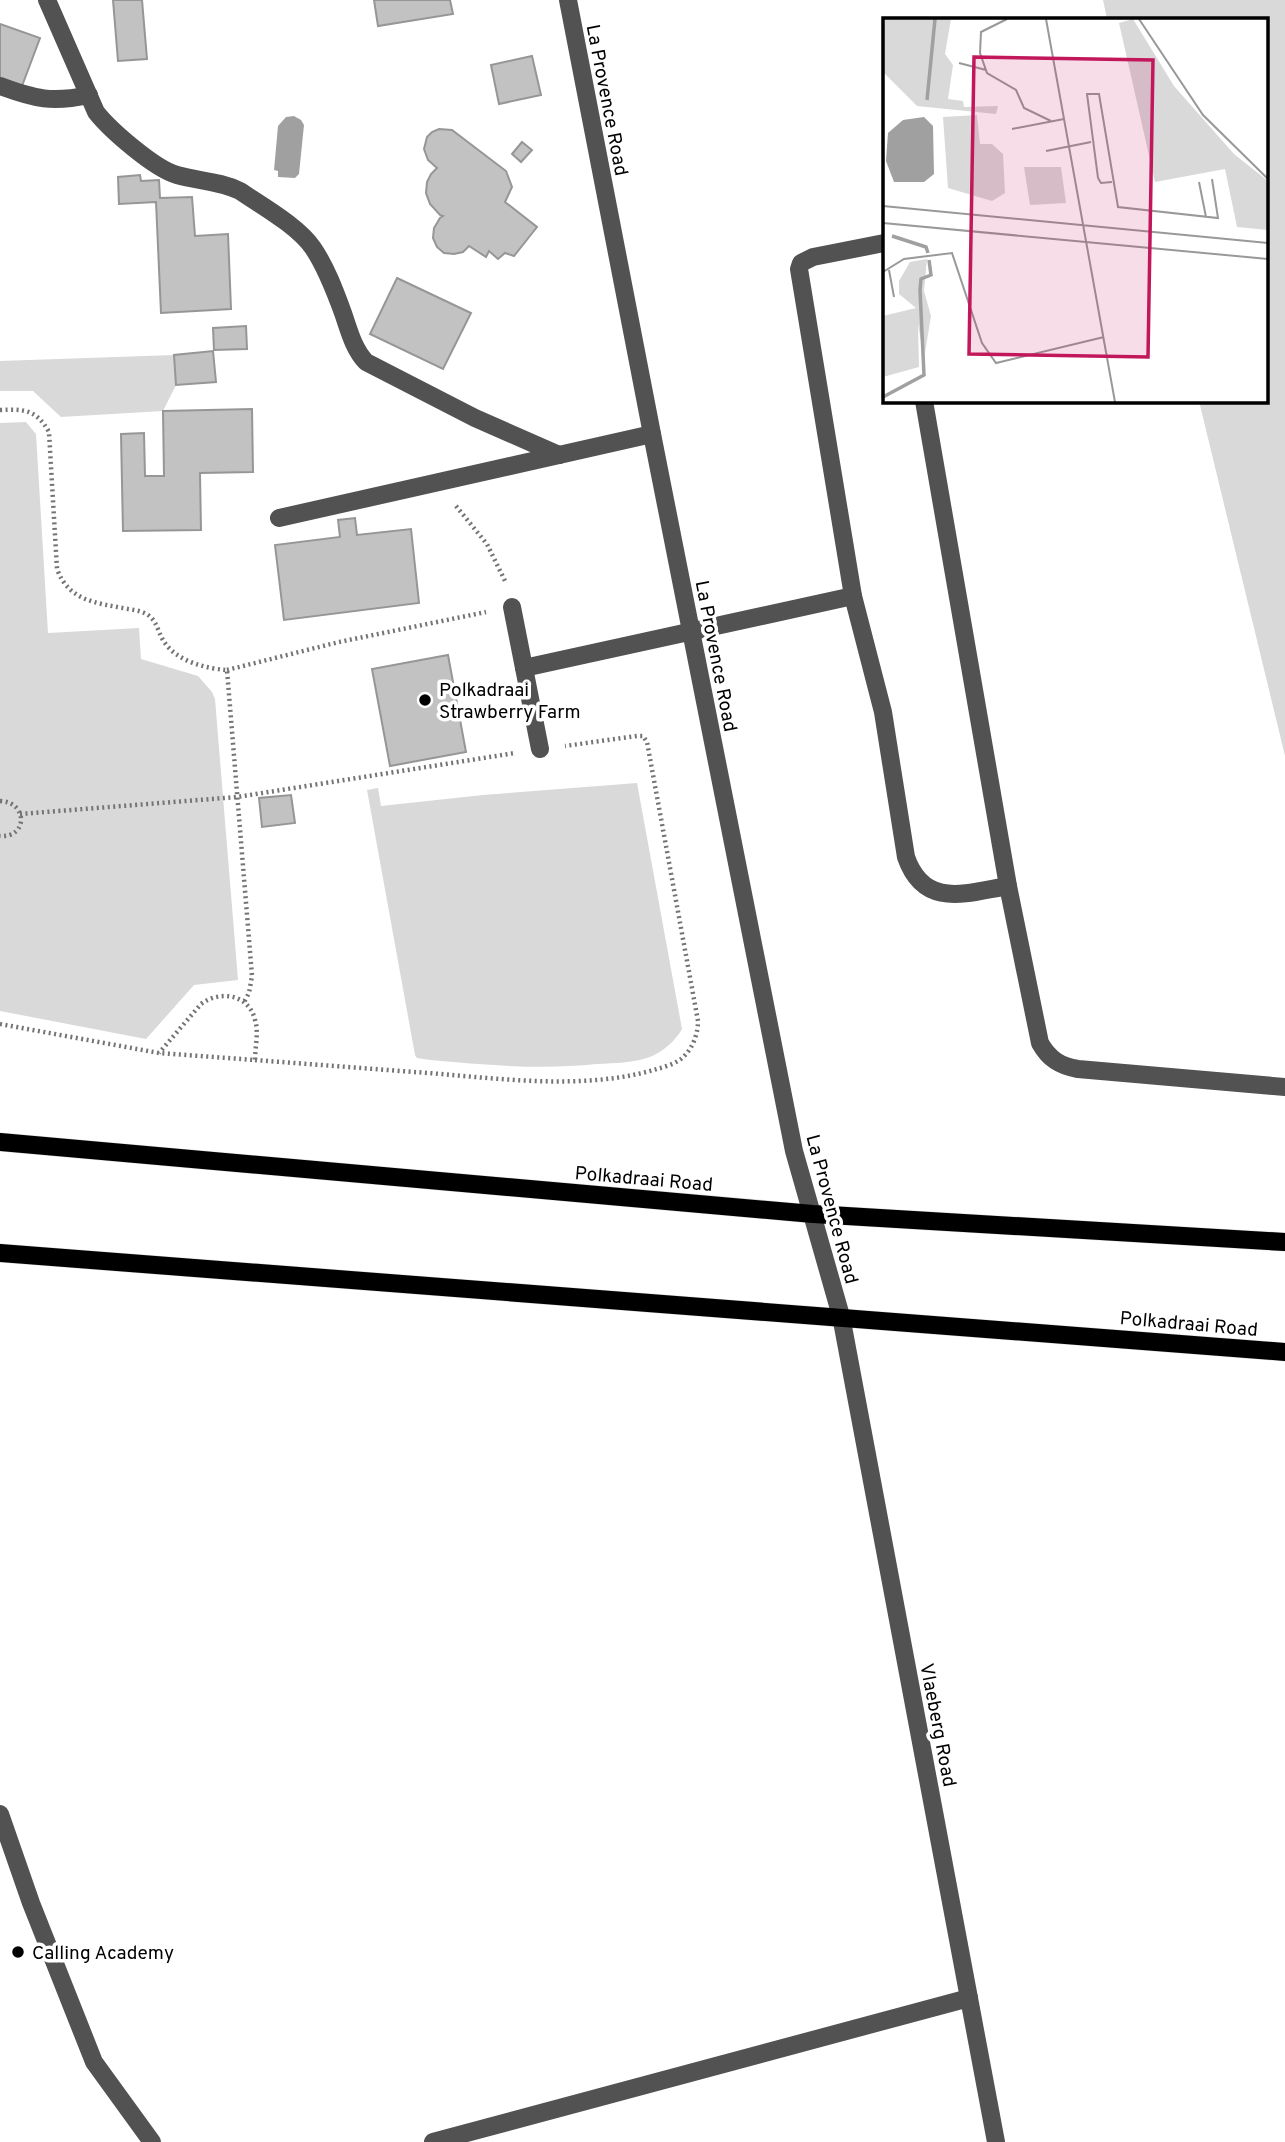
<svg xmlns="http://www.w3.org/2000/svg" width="1285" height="2142" viewBox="0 0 1285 2142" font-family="Overpass,sans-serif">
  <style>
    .green { fill: #d9d9d9 }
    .water { fill: #a0a0a0 }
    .building { fill: #c2c2c2; stroke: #969696; stroke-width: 2 }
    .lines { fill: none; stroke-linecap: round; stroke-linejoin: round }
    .major-casing { stroke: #dbdbdb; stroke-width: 19 }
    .path { stroke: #747474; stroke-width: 4.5; stroke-dasharray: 2 3.5; stroke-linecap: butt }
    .minor { stroke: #525252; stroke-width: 18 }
    .major { stroke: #000; stroke-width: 18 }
    .poi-dot { fill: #000; stroke: #fff; stroke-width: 2.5 }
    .labels { text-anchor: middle; stroke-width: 7; stroke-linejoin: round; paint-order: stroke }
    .street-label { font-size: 19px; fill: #000; stroke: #fff }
    .poi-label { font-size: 19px; fill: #000; stroke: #fff; text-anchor: start }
    .inset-river { fill: none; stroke: #a0a0a0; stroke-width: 3.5 }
    .inset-road { fill: none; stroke: #999; stroke-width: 2 }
    .view { fill: #c2185b; fill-opacity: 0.15; stroke: #c2185b; stroke-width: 3.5 }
    .inset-edge { fill: none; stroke: #000; stroke-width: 3.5 }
  </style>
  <rect width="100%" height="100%" fill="#fff"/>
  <!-- green -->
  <g class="green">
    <polygon points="1103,0 1285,0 1285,756 1199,401 1266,401 1266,19 1107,19"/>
    <polygon points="174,355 176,385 163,411 61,417 33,391 0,391 0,361"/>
    <polygon points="26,422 36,434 48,633 139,628 141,659 198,676 212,692 215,699 238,980 194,985 146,1039 0,1011 0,423"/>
    <path d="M637 783 682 1029C676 1040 663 1052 650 1057 633 1063 615 1063 597 1064 540 1070 487 1065 430 1060L417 1058 415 1055 367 790 378 788 381 806 483 795Z"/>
  </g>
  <!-- water -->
  <polygon class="water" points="294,116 301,120 304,125 299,174 295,178 278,177 278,171 274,170 278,126 286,117"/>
  <!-- building -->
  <g class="building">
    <polygon points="113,0 142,0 147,59 118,61"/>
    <polygon points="374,0 450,0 453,14 378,26"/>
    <polygon points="0,24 40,38 22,86 0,78"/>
    <polygon points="532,56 541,95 499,104 491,65"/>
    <polygon points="439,129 452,130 506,171 512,187 505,202 537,227 514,256 505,253 498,259 489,251 486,257 469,246 463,252 454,254 444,253 437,247 433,238 434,228 440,218 443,216 440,215 430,204 426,193 427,182 431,174 437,168 428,160 424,149 427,137 432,132"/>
    <polygon points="522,142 532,150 521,162 512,154"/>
    <polygon points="140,175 141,181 159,180 160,198 192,197 195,236 228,234 231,309 161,313 156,202 119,204 118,177"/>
    <polygon points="397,278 471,313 443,369 370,334"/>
    <polygon points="246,326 247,349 214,350 213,328"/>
    <polygon points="213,351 216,382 176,385 174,355"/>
    <polygon points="252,409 253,472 200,473 201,530 123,531 121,434 144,433 145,476 164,476 163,411"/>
    <polygon points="355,518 357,535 411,529 419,603 284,620 275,545 340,537 338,520"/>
    <polygon points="448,655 466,752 390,766 372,669"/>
    <polygon points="291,795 295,823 262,827 259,798"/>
  </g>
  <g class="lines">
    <defs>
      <g id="major">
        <polyline points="0,1142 813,1214 1285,1242"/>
        <polyline points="0,1253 1285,1352"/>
      </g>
    </defs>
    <!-- major casing -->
    <use href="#major" class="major-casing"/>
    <!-- path -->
    <g class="path">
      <path d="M0 410C24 409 36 409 49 432L57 569C69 602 98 603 128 609 135 610 142 611 148 615 158 622 158 634 165 643 177 661 207 669 227 670L252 976 249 993 244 1002"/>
      <polyline points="456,506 487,544 506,583"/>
      <polyline points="227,670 339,642 486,612"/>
      <path d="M0 801C28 802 28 838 0 836"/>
      <polyline points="20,814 237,797 515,753"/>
      <path d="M0 1024 159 1053 255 1060C255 1047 259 1032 255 1020 249 994 220 990 201 1004L159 1053"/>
      <path d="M255 1060C308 1064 361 1068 414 1072 491 1077 581 1092 657 1069 665 1067 674 1064 681 1059 692 1050 698 1035 698 1021L647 742 643 736H637L565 746"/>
    </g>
    <!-- minor -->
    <g class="minor">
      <path d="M47 0 96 112C110 130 155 169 177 175 198 181 220 181 240 191 262 206 298 226 313 248 326 267 335 291 343 313 349 330 353 348 366 362L475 418 559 455"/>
      <polyline points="568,0 652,434 794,1151 841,1316 996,2142"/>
      <path d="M0 86C35 99 52 103 89 95"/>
      <path d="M884 243 813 257 801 263 799 269 853 596 883 712 906 857C924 909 966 893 1008 886"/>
      <path d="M924 401 1008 886 1040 1043C1049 1059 1060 1066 1078 1069L1285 1087"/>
      <polyline points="279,518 652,434"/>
      <polyline points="512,607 540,749"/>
      <polyline points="524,668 853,596"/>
      <polyline points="0,1814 31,1903 94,2062 152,2142"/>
      <polyline points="433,2142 969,1998"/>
    </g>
    <!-- major -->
    <use href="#major" class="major"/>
  </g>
  <!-- markers -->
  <g class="poi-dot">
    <circle cx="425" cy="700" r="7"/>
    <circle cx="18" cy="1952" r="7"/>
  </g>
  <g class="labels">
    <!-- street labels -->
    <g class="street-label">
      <text transform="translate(608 100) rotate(79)" y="7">La Provence Road</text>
      <text transform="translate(717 656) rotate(79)" y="7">La Provence Road</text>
      <text transform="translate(644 1178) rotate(5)" y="7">Polkadraai Road</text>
      <text transform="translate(833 1209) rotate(75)" y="7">La Provence Road</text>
      <text transform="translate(1189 1323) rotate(5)" y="7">Polkadraai Road</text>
      <text transform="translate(939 1725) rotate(79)" y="7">Vlaeberg Road</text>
    </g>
    <!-- poi labels -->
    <g class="poi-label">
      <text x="439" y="696">Polkadraai<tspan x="439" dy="22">Strawberry Farm</tspan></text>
      <text x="32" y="1959">Calling Academy</text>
    </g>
  </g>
  <!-- overview -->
  <g transform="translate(883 18)">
    <rect width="385" height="385" fill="#fff"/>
    <path d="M0 1H68L62 36 70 47 65 81 80 83 81 89 115 88 113 96 34 88 0 54ZM250 1 291 68 351 136 385 163V212L354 209 342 151 272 164 236 5ZM94 97 97 126H109L120 136 122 175 109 183 65 170 60 99ZM141 149H178L183 185 147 187ZM44 241 41 273 48 298 41 341 35 306 36 349 0 359V298L33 290 16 276V263L27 244Z" fill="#d9d9d9"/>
    <path d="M41 99 50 108 51 156 41 164H11L3 143 5 115 20 102Z" fill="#a0a0a0"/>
    <path class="inset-river" d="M44 82 52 1M9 218 43 229 45 235M0 379 41 357 37 272 38 261 48 257 46 242"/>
    <path class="inset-road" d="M124 1 98 14 97 35 104 55 133 72 141 90 168 103M163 1 232 384M256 1 320 97 385 161M76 45 103 52M129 111 181 101M163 133 208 124M229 164 218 165 215 160 204 76H216L235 189 335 200 329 161M316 164 323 199M0 188 385 225M0 205 385 241M6 252 11 279M0 254 21 241 69 235 99 325 113 345 221 319"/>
    <path class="view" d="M91 39 270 42 265 339 86 336Z"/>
    <rect width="385" height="385" class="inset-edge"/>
  </g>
</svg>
